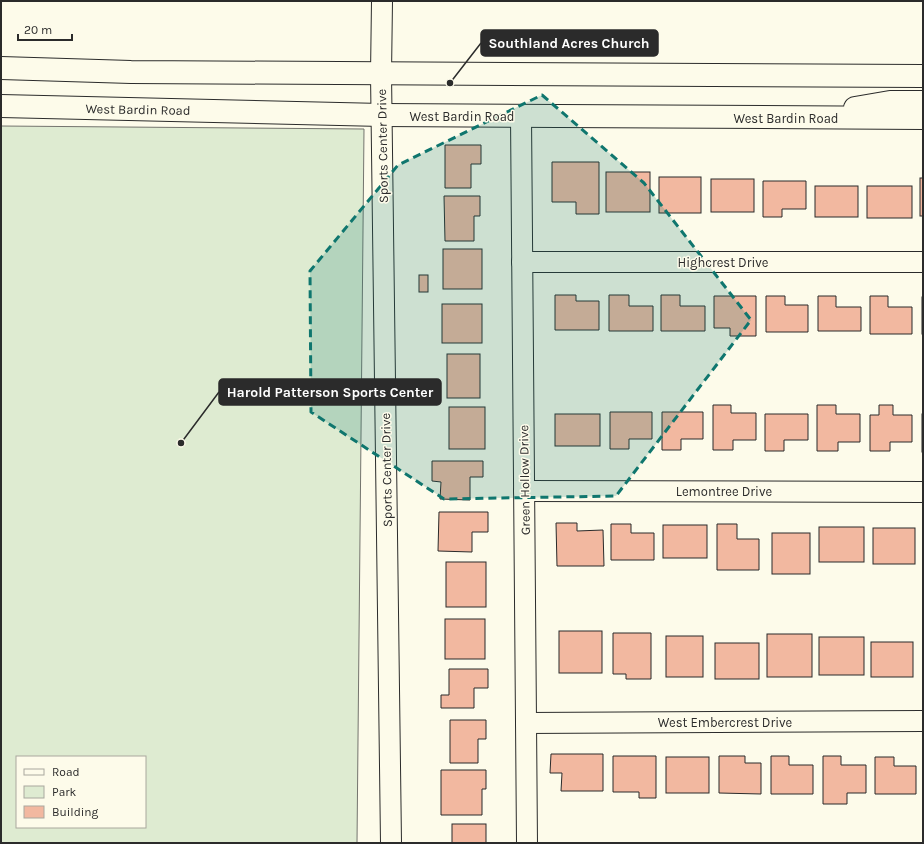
<svg xmlns="http://www.w3.org/2000/svg" width="924" height="844" viewBox="0 0 924 844" font-family="Karla,sans-serif">
  <style>
    .green { fill: #deebd1; stroke: #74746e; fill-rule: evenodd }
    .building { fill: #f2b8a0; stroke: #2b2b2b }
    .lines { fill: none; stroke-linecap: round; stroke-linejoin: round }
    .minor-casing { stroke: #2b2b2b; stroke-width: 22 }
    .major-casing { stroke: #2b2b2b; stroke-width: 24 }
    .minor { stroke: #fdfbea; stroke-width: 20 }
    .major { stroke: #fdfbea; stroke-width: 22 }
    .marked { fill: #0f766e; fill-opacity: 0.2; stroke: #0f766e; stroke-width: 3; stroke-dasharray: 8 5; stroke-linejoin: round }
    .labels { text-anchor: middle; stroke-width: 3; stroke-linejoin: round; paint-order: stroke }
    .street-label { font-size: 13px; fill: #2b2b2b; stroke: #fdfbea }
    .leader { fill: none; stroke: #2b2b2b; stroke-width: 1.5 }
    .callout-dot { fill: #2b2b2b; stroke: #fdfbea; stroke-width: 1.5 }
    .callout { fill: #2b2b2b; stroke: #2b2b2b; stroke-width: 1.5 }
    .callout-label { font-size: 14px; text-anchor: middle; font-weight: bold; fill: #fff }
  </style>
  <rect width="100%" height="100%" fill="#fdfbea"/>
  <!-- green -->
  <path class="green" d="M1 126 364 129 357 843H1ZM17 757H145V827H17Z"/>
  <!-- building -->
  <g class="building">
    <polygon points="445,145 481,145 481,164 471,164 471,188 445,188"/>
    <polygon points="552,162 599,162 599,214 576,214 576,202 552,202"/>
    <rect x="606" y="172" width="44" height="40"/>
    <rect x="659" y="177" width="42" height="36"/>
    <rect x="920" y="178" width="3" height="38"/>
    <rect x="711" y="179" width="43" height="33"/>
    <polygon points="763,181 806,181 806,209 782,209 782,217 763,217"/>
    <rect x="815" y="186" width="43" height="31"/>
    <rect x="867" y="186" width="45" height="32"/>
    <polygon points="444,196 480,196 480,216 474,216 474,241 445,241"/>
    <rect x="443" y="249" width="39" height="40"/>
    <rect x="419" y="275" width="9" height="17"/>
    <polygon points="555,295 576,295 576,301 599,301 599,330 555,330"/>
    <polygon points="609,295 629,295 629,306 653,306 653,331 609,331"/>
    <polygon points="661,295 680,295 680,306 705,306 705,331 661,331"/>
    <polygon points="714,296 756,296 756,336 730,336 730,328 714,328"/>
    <polygon points="766,296 785,296 785,305 808,305 808,332 766,332"/>
    <polygon points="818,296 836,296 836,307 861,307 861,331 818,331"/>
    <polygon points="870,296 888,296 888,307 912,307 912,334 870,334"/>
    <rect x="922" y="297" width="1" height="37"/>
    <rect x="442" y="304" width="40" height="39"/>
    <rect x="447" y="354" width="33" height="44"/>
    <polygon points="713,405 731,405 731,413 756,413 756,440 733,440 733,450 713,450"/>
    <polygon points="817,405 836,405 836,414 860,414 860,442 838,442 838,451 817,451"/>
    <polygon points="879,405 893,405 893,415 912,415 912,442 890,442 890,451 870,451 870,415 879,415"/>
    <rect x="449" y="407" width="36" height="42"/>
    <polygon points="610,412 652,412 652,439 629,439 629,449 610,449"/>
    <polygon points="662,412 703,412 703,439 681,439 681,450 662,450"/>
    <rect x="555" y="414" width="45" height="32"/>
    <polygon points="765,414 808,414 808,440 784,440 784,451 765,451"/>
    <rect x="922" y="414" width="1" height="38"/>
    <polygon points="432,461 483,461 483,477 470,477 470,500 440,499 441,482 432,481"/>
    <polygon points="439,512 488,512 488,532 472,532 472,552 438,551"/>
    <polygon points="556,523 577,523 577,531 603,530 604,566 557,566"/>
    <polygon points="611,524 631,524 631,533 654,533 654,560 611,560"/>
    <polygon points="717,524 737,524 737,539 759,539 759,570 717,570"/>
    <rect x="663" y="525" width="44" height="33"/>
    <rect x="819" y="527" width="45" height="35"/>
    <rect x="873" y="528" width="42" height="36"/>
    <rect x="772" y="533" width="38" height="41"/>
    <rect x="446" y="562" width="40" height="45"/>
    <rect x="445" y="619" width="40" height="40"/>
    <rect x="559" y="631" width="43" height="42"/>
    <polygon points="613,633 651,633 651,679 626,679 626,674 613,674"/>
    <rect x="767" y="634" width="45" height="43"/>
    <rect x="666" y="636" width="37" height="41"/>
    <rect x="819" y="637" width="45" height="38"/>
    <rect x="871" y="642" width="42" height="35"/>
    <rect x="715" y="643" width="44" height="36"/>
    <polygon points="449,669 488,669 488,688 474,688 474,708 441,708 441,695 449,695"/>
    <polygon points="450,720 486,720 486,739 478,739 478,763 450,763"/>
    <polygon points="551,754 603,754 603,791 561,791 562,773 550,773"/>
    <polygon points="613,756 656,756 656,798 639,798 639,792 613,792"/>
    <polygon points="719,756 745,756 745,763 761,763 761,794 719,793"/>
    <polygon points="771,756 789,756 789,765 813,765 813,794 771,794"/>
    <polygon points="823,756 841,756 841,765 866,765 866,793 847,793 847,804 823,804"/>
    <rect x="666" y="757" width="43" height="36"/>
    <polygon points="875,757 894,757 894,766 916,766 916,794 875,794"/>
    <polygon points="441,770 486,770 486,789 482,789 482,815 441,815"/>
    <rect x="452" y="824" width="34" height="19"/>
  </g>
  <g class="lines">
    <defs>
      <g id="minor">
        <polyline points="382,1 381,74 391,843"/>
        <polyline points="521,116 527,843"/>
        <polyline points="522,262 923,262"/>
        <polyline points="524,491 923,492"/>
        <polyline points="526,723 923,721"/>
      </g>
      <g id="major">
        <polyline points="1,68 131,72 923,76"/>
        <polyline points="1,106 382,115 923,118"/>
        <polyline points="855,108 890,102 923,102"/>
      </g>
    </defs>
    <!-- minor casing -->
    <use href="#minor" class="minor-casing"/>
    <!-- major casing -->
    <use href="#major" class="major-casing"/>
    <!-- minor -->
    <use href="#minor" class="minor"/>
    <!-- major -->
    <use href="#major" class="major"/>
  </g>
  <!-- marked area -->
  <path class="marked" d="M542 95 644 183 751 320 616 496 444 499 311 412 310 271 398 165Z"/>
  <g class="labels">
    <!-- street labels -->
    <g class="street-label">
      <text transform="translate(138 109) rotate(1)" y="5">West Bardin Road</text>
      <text x="462" y="121">West Bardin Road</text>
      <text x="786" y="123">West Bardin Road</text>
      <text transform="translate(382 146) rotate(-91)" y="5">Sports Center Drive</text>
      <text x="723" y="267">Highcrest Drive</text>
      <text transform="translate(386 470) rotate(-91)" y="5">Sports Center Drive</text>
      <text transform="translate(524 480) rotate(-91)" y="5">Green Hollow Drive</text>
      <text x="724" y="496">Lemontree Drive</text>
      <text x="725" y="727">West Embercrest Drive</text>
    </g>
  </g>
  <!-- callouts -->
  <path class="leader" d="M450 83L481 43M181 443L219 392"/>
  <g class="callout-dot">
    <circle cx="450" cy="83" r="4"/>
    <circle cx="181" cy="443" r="4"/>
  </g>
  <g class="callout">
    <rect x="481" y="30" width="177" height="26" rx="4"/>
    <rect x="219" y="379" width="222" height="26" rx="4"/>
  </g>
  <g class="callout-label">
    <text x="569" y="48">Southland Acres Church</text>
    <text x="330" y="397">Harold Patterson Sports Center</text>
  </g>
  <!-- border -->
  <rect width="924" height="844" fill="none" stroke="#2b2b2b" stroke-width="4"/>
  <!-- legend -->
  <rect x="16" y="756" width="130" height="72" fill="#fdfbea" stroke="#a9a89e"/>
  <rect x="24" y="769" width="20" height="6" fill="#fdfbea" stroke="#a9a89e"/>
  <text x="52" y="776" font-size="12" fill="#2b2b2b">Road</text>
  <rect x="24" y="786" width="20" height="12" fill="#deebd1" stroke="#a9a89e"/>
  <text x="52" y="796" font-size="12" fill="#2b2b2b">Park</text>
  <rect x="24" y="806" width="20" height="12" fill="#f2b8a0" stroke="#a9a89e"/>
  <text x="52" y="816" font-size="12" fill="#2b2b2b">Building</text>
  <!-- scale -->
  <path d="M18 34v6h54v-6" fill="none" stroke="#2b2b2b" stroke-width="2"/>
  <text x="24" y="34" font-size="12" fill="#2b2b2b" stroke="#fdfbea" stroke-width="3" paint-order="stroke">20 m</text>
</svg>
